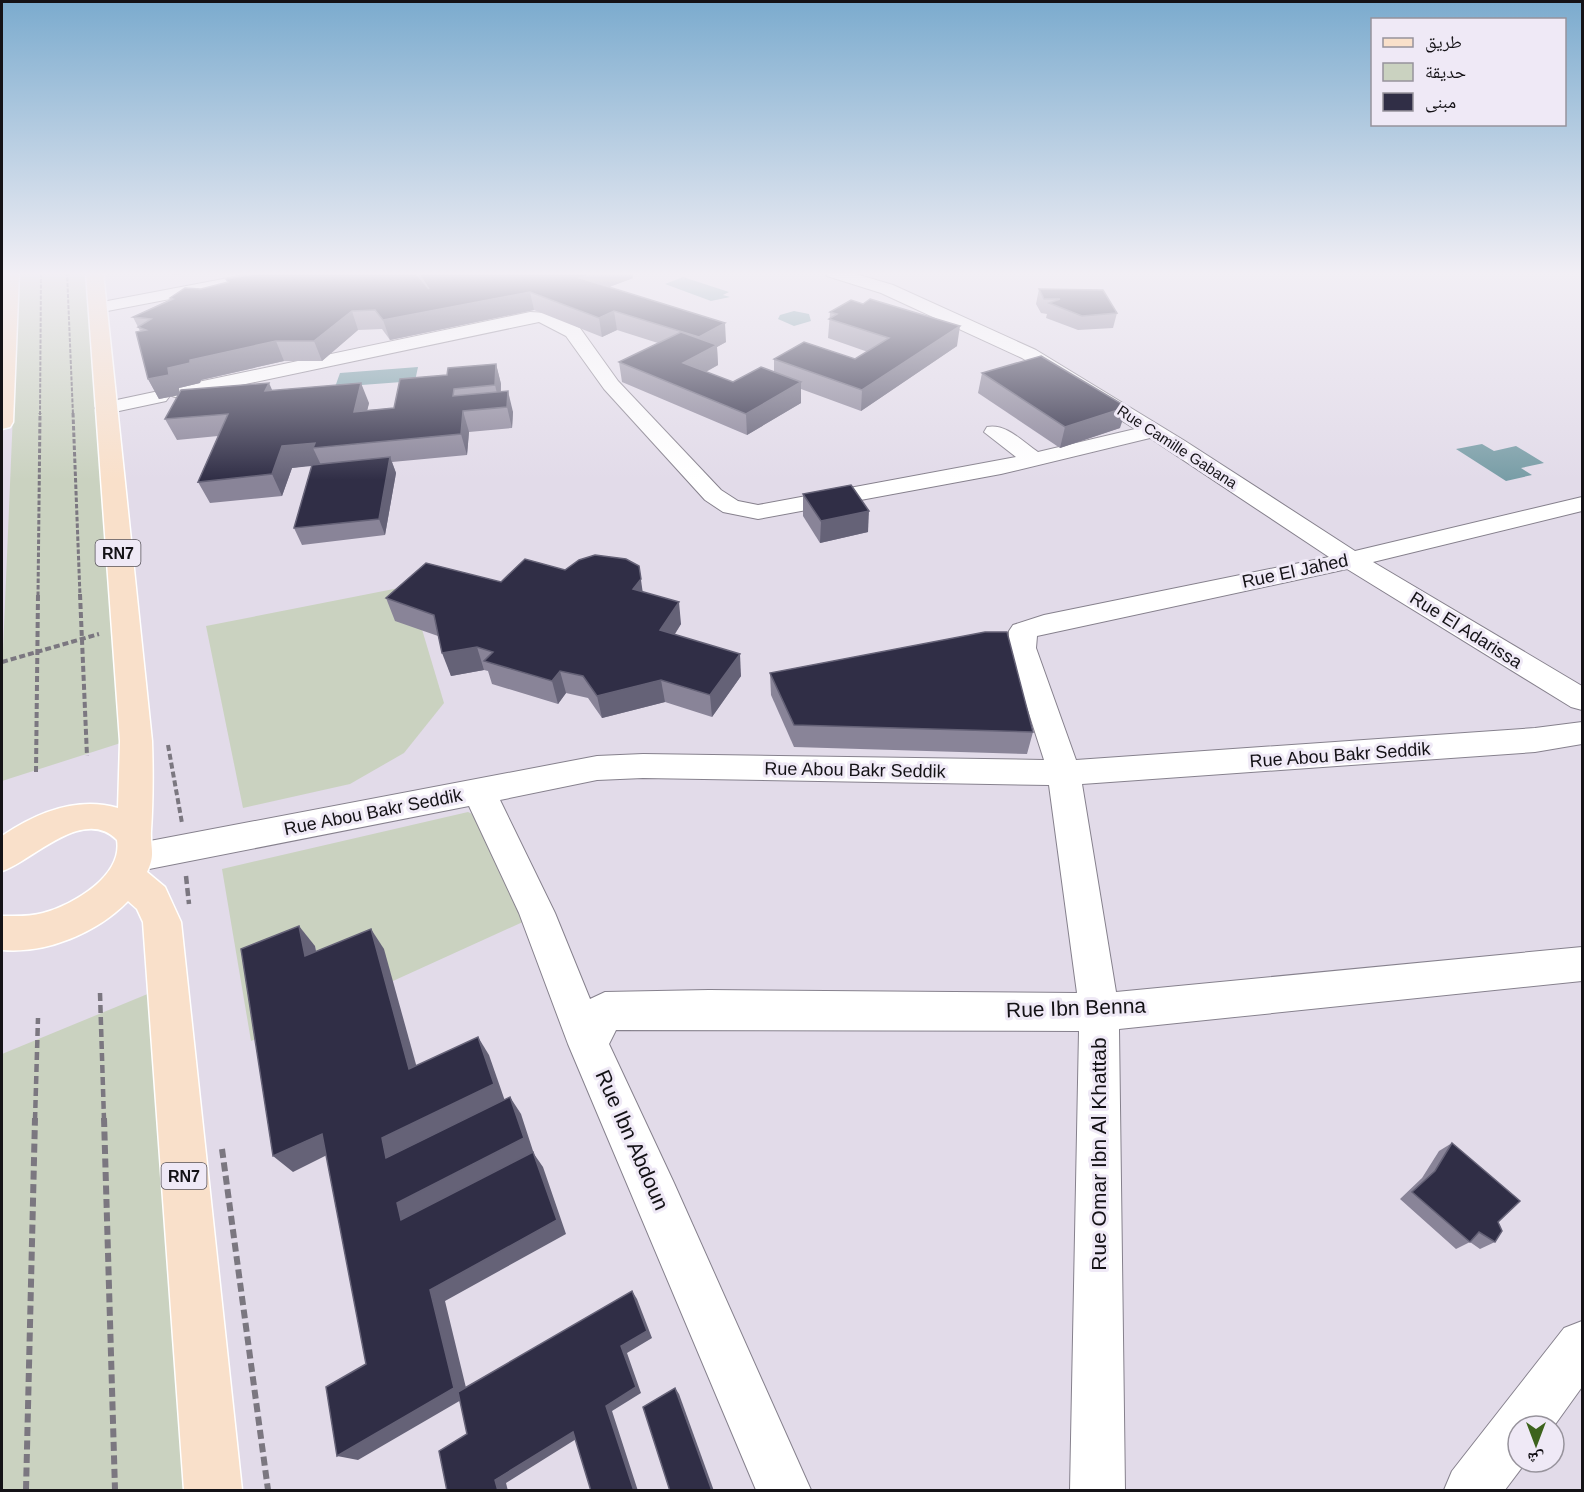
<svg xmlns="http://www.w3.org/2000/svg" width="1584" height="1492" viewBox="0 0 1584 1492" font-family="Helvetica,'Noto Naskh Arabic',sans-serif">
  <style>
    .green { fill: #cad2c0 }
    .water { fill: #789da6 }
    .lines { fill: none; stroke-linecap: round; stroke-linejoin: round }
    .minor-casing { stroke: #86818d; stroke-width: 2 }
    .major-casing { stroke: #fff; stroke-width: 3 }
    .path-far4 { stroke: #7b7780; stroke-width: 2; stroke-dasharray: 4 1.5; stroke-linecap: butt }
    .path-far3 { stroke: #7b7780; stroke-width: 3; stroke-dasharray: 4.5 2; stroke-linecap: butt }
    .path-far2 { stroke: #7b7780; stroke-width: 4; stroke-dasharray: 6 3; stroke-linecap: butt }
    .path-far1 { stroke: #7b7780; stroke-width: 4.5; stroke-dasharray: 8 4; stroke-linecap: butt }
    .path { stroke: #7b7780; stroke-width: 6; stroke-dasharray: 9 4.5; stroke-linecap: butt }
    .minor { fill: #fff; fill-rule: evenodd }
    .major { fill: #f9e0ca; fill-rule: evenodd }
    .wall { fill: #898498 }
    .shaded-wall { fill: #656277 }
    .building { fill: #302e46; stroke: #656277; stroke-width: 1.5 }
    .labels { text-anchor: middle; stroke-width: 6; stroke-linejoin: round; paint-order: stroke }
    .far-street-label { font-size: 15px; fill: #141216; stroke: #efe9f6 }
    .shield { fill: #efe9f6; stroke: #565259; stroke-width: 1.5 }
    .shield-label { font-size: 16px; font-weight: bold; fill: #141216 }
    .street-label { font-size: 18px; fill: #141216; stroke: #efe9f6 }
    .near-street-label { font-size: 21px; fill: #141216; stroke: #efe9f6 }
  </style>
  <rect width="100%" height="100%" fill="#e2dbe9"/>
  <!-- green -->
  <g class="green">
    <polygon points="19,272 87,272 96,350 127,741 2,781 2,674"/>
    <polygon points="409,586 444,703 404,753 350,784 243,808 206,626"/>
    <polygon points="468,812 481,818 525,921 393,981 321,975 315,946 270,1033 251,1041 222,869"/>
    <polygon points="150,993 187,1490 2,1490 2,1054"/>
  </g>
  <!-- water -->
  <g class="water">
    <polygon points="683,277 729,292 723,295 730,297 711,301 665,284"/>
    <polygon points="794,311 809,314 811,321 794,326 778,319 780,315"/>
    <polygon points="418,367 415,381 335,387 340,373"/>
    <polygon points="1482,444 1494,451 1516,446 1544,463 1521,468 1532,475 1506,481 1456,449"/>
  </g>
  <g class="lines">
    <defs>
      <g id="minor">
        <polygon points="260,272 292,272 284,277 97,313 88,308 97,303"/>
        <path d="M825 272H849L893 285 1036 350 1185 441 1355 551 1582 497V511L1373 562 1582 686V710L1571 707 1347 569 1037 636 1036 648 1076 760 1535 728 1582 722V744L1535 752 1082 784 1116 992 1582 947V981L1119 1029 1125 1490H1070L1079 1031 616 1030 609 1044 674 1183 811 1490H756L568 1044 519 913 469 806 134 872 122 868 116 858 122 848 134 844 597 756 643 754 1044 760 1008 648 1009 631 1013 625 1044 615 1329 557 1150 438 1001 474 758 519 723 512 705 500 604 389 566 336 539 322 179 398 172 396 169 392 172 388 179 386 530 312 548 313 580 328 618 381 721 490 738 501 758 505 1016 457 984 432 987 427C1006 423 1023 442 1038 452L1135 429 1022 358 881 293 827 276ZM643 778 1049 785 1077 993 709 990 605 992 590 999 555 913 500 800 597 780Z"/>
        <polygon points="159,391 166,393 169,397 166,401 105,414 98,412 95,408 98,404"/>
        <polygon points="1582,1321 1582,1387 1554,1426 1518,1426 1518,1462 1526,1462 1505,1490 1444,1490 1452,1471 1564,1328"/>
      </g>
      <g id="major">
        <polygon points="2,272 19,272 13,422 10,427 2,429"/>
        <path d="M86 272H103L152 741C153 771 153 801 151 831 150 848 156 854 147 872L165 887 181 922 242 1490H184L143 922 137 909 128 901C97 933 46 954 2 950V916C16 916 29 917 43 913 73 905 123 876 117 840 83 805 30 863 2 871V836C36 813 77 796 118 808L120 741Z"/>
      </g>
    </defs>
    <!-- minor casing -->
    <use href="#minor" class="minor-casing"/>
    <!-- major casing -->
    <use href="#major" class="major-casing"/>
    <!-- path-far4 -->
    <g class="path-far4">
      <polyline points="67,272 73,415"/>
      <polyline points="40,415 41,272"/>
    </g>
    <!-- path-far3 -->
    <g class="path-far3">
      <polyline points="73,413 80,596"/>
      <polyline points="38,596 40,413"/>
    </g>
    <!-- path-far2 -->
    <g class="path-far2">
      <polyline points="80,594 87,756"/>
      <polyline points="2,662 99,634"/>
      <polyline points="168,745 182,823"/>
      <polyline points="36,772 38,594"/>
    </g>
    <!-- path-far1 -->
    <g class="path-far1">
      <polyline points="186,876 189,904"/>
      <polyline points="100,993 104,1120"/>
      <polyline points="35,1120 38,1018"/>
    </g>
    <!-- path -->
    <g class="path">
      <polyline points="104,1118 115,1490"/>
      <polyline points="222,1149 268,1490"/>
      <polyline points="26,1490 35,1118"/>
    </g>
    <!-- minor -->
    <use href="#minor" class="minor"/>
    <!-- major -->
    <use href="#major" class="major"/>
  </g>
  <!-- wall -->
  <g class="wall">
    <polygon points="267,272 632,272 633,278 609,287 726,342 717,347 718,365 706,372 733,382 774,372 774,359 855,359 868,352 828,338 830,312 957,346 861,411 801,389 801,403 747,435 622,382 619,362 658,343 617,330 602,337 534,310 390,340 382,329 358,330 322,361 284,361 201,380 200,383 179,388 179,393 272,391 369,403 367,410 394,408 447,375 496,364 501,384 501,392 513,412 512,428 469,432 467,455 392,462 396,473 385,535 302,545 294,528 312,465 292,468 282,496 210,503 198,482 218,436 177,440 165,419 178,395 159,399 148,379 140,331 133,317 171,299 170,298 201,289 228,282 226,279"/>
    <polygon points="1039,289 1117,313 1113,328 1078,330 1046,318 1047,314 1041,313 1036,304"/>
    <polygon points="982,373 1120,428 1060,448 978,393"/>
    <polygon points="803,494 868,532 820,543 803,516"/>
    <polygon points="501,582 643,592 681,624 675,634 741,676 712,717 665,702 602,718 588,698 566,693 558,704 492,684 488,671 484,670 451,676 438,636 395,621 386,598"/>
    <polygon points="770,673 1033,732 1027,754 794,747 771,695"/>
    <polygon points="1452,1143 1498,1222 1495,1242 1480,1249 1470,1242 1456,1249 1400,1199 1422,1178 1439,1151"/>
  </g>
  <!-- shaded-wall -->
  <g class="shaded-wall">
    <polygon points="173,272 192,272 175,275"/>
    <polygon points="599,272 632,272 633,278 583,297 580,278"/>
    <polygon points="530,292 534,310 390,340 383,320"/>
    <polygon points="352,311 358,330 322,361 314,341"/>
    <polygon points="614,311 617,330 602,337 599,318"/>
    <polygon points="725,323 726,342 717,347 718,365 685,383 683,363 700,354 699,337"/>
    <polygon points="960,326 957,346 861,411 862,390"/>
    <polygon points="276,341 284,361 201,380 200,383 179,388 180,395 159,399 148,379 168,368 190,360"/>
    <polygon points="496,364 501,384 500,406 495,385"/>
    <polygon points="801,382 801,403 747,435 746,414"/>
    <polygon points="269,383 278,403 265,391"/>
    <polygon points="361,383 369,403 362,433 354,412"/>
    <polygon points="508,391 513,412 512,428 507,407"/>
    <polygon points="1127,407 1120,428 1060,448 1065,427"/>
    <polygon points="463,411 469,432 467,455 461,434"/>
    <polygon points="315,443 313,448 321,465 292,468 282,496 272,474 282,446"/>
    <polygon points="390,457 396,473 385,535 379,519"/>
    <polygon points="869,511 868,532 820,543 821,521"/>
    <polygon points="639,566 644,601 633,589"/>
    <polygon points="679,602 681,624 663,652 660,630"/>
    <polygon points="477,647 484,670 451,676 442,653"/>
    <polygon points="740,654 741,676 712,717 710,695"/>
    <polygon points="560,671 566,693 558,704 552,681"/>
    <polygon points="661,680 665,702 602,718 597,696"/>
    <polygon points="299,926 315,946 321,975 305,956"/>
    <polygon points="371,929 384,949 422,1086 409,1069"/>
    <polygon points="478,1037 489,1055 505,1101 386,1158 382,1138"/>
    <polygon points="510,1097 521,1114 534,1154 543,1167 566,1234 445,1301 468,1396 358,1460 337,1456 454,1388 401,1220 397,1203"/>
    <polygon points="322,1134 339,1149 293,1172 273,1156"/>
    <polygon points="632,1291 637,1299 652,1338 627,1353 641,1393 612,1411 638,1491 634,1491 606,1406"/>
    <polygon points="675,1388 679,1394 714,1491 712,1491"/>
    <polygon points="573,1432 581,1436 506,1483 508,1491 498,1491 495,1480"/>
  </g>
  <!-- building -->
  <g class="building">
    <polygon points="267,272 415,272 429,289 417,272 599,272 580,278 725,323 699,337 614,311 599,318 530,292 383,320 375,310 352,311 314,341 276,341 190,360 190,363 168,368 169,375 148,379 136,332 146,330 138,327 151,319 133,317 173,299 170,298 185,288 201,289 228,282 226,279"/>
    <polygon points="1039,289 1103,290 1117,313 1082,316 1049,303 1060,299 1044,299"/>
    <polygon points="870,299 960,326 862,390 774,359 804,342 855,359 889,338 829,319 837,314 830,312 851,300 863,304"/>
    <polygon points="681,332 717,345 683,363 733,382 761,367 801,382 746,414 619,362"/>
    <polygon points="1041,356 1127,407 1065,427 982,373"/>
    <polygon points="496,364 495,385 454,389 453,396 508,391 507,407 463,411 461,434 313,448 315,443 282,446 272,474 198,482 228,414 165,419 181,390 269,383 265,391 361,383 354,412 394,408 400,379 447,375 448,368"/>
    <polygon points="390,457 379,519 294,528 312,465"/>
    <polygon points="851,485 869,511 821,521 803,494"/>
    <polygon points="595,555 626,559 639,566 641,579 633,589 679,602 660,630 740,654 710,695 661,680 597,696 583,676 560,671 552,681 484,661 493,652 477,647 442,653 434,615 386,598 426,563 501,582 525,559 565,570 579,560"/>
    <polygon points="985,632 1007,632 1033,732 794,725 770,673"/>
    <polygon points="299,926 305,956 371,929 409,1069 478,1037 494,1084 382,1138 386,1158 510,1097 524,1138 397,1203 401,1220 533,1152 557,1220 430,1290 454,1388 337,1456 326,1387 366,1364 322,1134 273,1156 241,949"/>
    <polygon points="1452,1143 1520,1201 1498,1222 1502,1231 1495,1242 1479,1232 1470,1242 1412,1192 1435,1171"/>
    <polygon points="632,1291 647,1331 621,1346 636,1387 606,1406 634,1491 591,1491 573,1432 495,1480 498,1491 447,1491 439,1451 467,1434 458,1392"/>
    <polygon points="675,1388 712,1491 670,1491 643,1407"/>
  </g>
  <!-- sky -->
  <linearGradient id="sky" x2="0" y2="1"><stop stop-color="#7babce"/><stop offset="0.57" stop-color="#f2eff5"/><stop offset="1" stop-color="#f2eff5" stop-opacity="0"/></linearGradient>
  <rect width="1584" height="480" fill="url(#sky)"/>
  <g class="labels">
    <!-- far-street labels -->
    <g class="far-street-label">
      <text transform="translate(1177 447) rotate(33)" y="5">Rue Camille Gabana</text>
    </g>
    <!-- shield labels -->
    <g class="shield">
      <rect x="95.5" y="540" width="45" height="26" rx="4.5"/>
      <rect x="161.5" y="1163" width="45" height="26" rx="4.5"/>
    </g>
    <g class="shield-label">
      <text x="118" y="559">RN7</text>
      <text x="184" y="1182">RN7</text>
    </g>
    <!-- street labels -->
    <g class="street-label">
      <text transform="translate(1295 571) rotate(-12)" y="6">Rue El Jahed</text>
      <text transform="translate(1466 630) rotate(32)" y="6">Rue El Adarissa</text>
      <text transform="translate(1340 755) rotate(-4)" y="6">Rue Abou Bakr Seddik</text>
      <text transform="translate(855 770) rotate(1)" y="6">Rue Abou Bakr Seddik</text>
      <text transform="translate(373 812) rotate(-11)" y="6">Rue Abou Bakr Seddik</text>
    </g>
    <!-- near-street labels -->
    <g class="near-street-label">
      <text transform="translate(1076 1008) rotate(-2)" y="7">Rue Ibn Benna</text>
      <text transform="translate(632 1140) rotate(66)" y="7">Rue Ibn Abdoun</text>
      <text transform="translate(1099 1154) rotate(-90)" y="7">Rue Omar Ibn Al Khattab</text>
    </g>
  </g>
  <!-- border -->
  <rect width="1584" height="1492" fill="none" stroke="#141216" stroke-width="6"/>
  <!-- legend -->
  <rect x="1371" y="18" width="195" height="108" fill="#efe9f6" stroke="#97939c" stroke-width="1.5"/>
  <rect x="1383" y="38" width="30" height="9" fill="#f9e0ca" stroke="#97939c" stroke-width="1.5"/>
  <text x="1425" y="48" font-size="18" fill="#141216">طريق</text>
  <rect x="1383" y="63" width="30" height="18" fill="#cad2c0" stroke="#97939c" stroke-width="1.5"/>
  <text x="1425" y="78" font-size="18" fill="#141216">حديقة</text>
  <rect x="1383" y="93" width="30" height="18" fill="#302e46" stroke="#97939c" stroke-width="1.5"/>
  <text x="1425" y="108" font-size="18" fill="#141216">مبنى</text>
  <!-- north arrow -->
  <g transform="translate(1536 1444) rotate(180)"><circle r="28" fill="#efe9f6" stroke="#97939c" stroke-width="1.5"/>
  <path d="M0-4.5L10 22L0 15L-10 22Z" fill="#3d631d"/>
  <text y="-9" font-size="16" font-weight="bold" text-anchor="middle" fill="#141216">ش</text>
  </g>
</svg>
